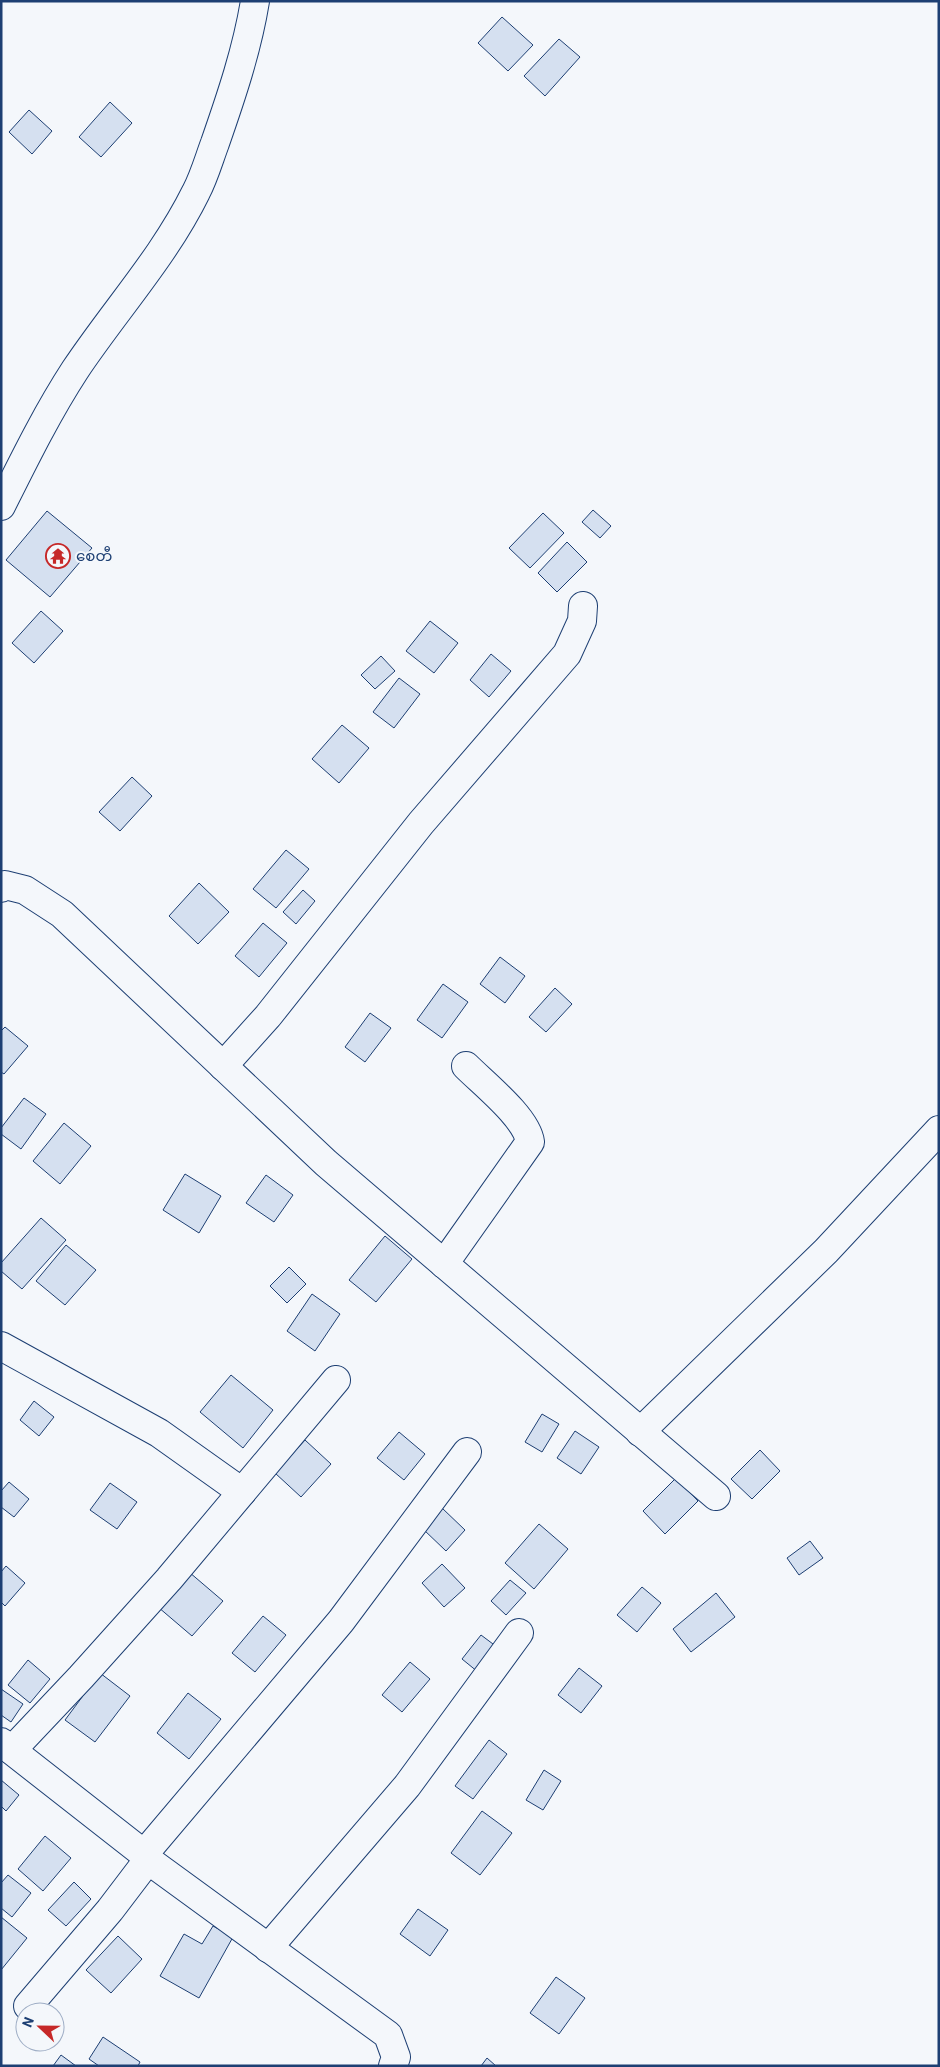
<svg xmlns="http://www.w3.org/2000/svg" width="940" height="2067" viewBox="0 0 940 2067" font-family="Barlow,'Noto Sans Myanmar',sans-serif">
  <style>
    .building { fill: #d5e0f0; stroke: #1d3f73 }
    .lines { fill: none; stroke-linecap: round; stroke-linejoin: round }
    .street-casing { stroke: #1d3f73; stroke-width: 30 }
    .street { stroke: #f4f7fb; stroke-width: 28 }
    .labels { text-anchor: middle; stroke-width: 4; stroke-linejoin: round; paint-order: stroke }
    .poi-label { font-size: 15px; fill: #1d3f73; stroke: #f4f7fb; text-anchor: start }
  </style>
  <rect width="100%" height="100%" fill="#f4f7fb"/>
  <!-- building -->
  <g class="building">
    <polygon points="502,17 533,45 508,71 478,43"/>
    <polygon points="559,39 580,57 545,96 524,76"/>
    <polygon points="110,102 132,123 101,157 79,137"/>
    <polygon points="29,110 52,131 32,154 9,132"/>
    <polygon points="593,510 611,526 600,538 582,522"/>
    <polygon points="47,511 92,548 50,597 6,560"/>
    <polygon points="543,513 564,533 530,568 509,548"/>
    <polygon points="567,542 587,562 557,592 538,573"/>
    <polygon points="41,611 63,631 34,663 12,643"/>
    <polygon points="430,621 458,643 434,673 406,651"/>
    <polygon points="491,654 511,671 489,697 470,680"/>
    <polygon points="381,656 395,671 375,689 361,675"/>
    <polygon points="399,678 420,694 394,728 373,712"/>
    <polygon points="342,725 369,748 339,783 312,759"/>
    <polygon points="132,777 152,796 120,831 99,812"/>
    <polygon points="286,850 309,869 276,908 253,889"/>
    <polygon points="199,883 229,912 198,944 169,916"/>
    <polygon points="303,890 315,901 296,924 283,912"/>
    <polygon points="263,923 287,943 259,977 235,956"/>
    <polygon points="500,957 525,976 505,1003 480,984"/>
    <polygon points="443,984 468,1002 442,1038 417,1020"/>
    <polygon points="555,988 572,1004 546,1032 529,1017"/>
    <polygon points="370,1013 391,1028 365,1062 345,1047"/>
    <polygon points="5,1027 28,1046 4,1074 1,1072 1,1031"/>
    <polygon points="24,1098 46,1114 21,1149 1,1134 1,1128"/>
    <polygon points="64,1123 91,1146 60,1184 33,1161"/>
    <polygon points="185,1174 221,1196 199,1233 163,1210"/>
    <polygon points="266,1175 293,1195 274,1222 246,1203"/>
    <polygon points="41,1218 66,1240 22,1289 1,1271 1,1263"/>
    <polygon points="385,1236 412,1259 376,1302 349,1280"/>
    <polygon points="66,1245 96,1270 65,1305 36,1281"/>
    <polygon points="289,1267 306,1284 287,1303 270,1286"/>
    <polygon points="312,1294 340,1314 315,1351 287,1331"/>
    <polygon points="231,1375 273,1410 243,1448 200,1412"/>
    <polygon points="34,1401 54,1417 39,1436 20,1420"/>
    <polygon points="542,1414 559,1424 542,1452 525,1442"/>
    <polygon points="575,1431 599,1447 581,1474 557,1458"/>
    <polygon points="399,1432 425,1454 404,1480 377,1458"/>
    <polygon points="305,1440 331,1464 301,1497 275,1473"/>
    <polygon points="760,1450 780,1471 752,1499 731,1479"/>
    <polygon points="676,1478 698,1501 665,1534 643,1511"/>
    <polygon points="9,1482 29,1499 14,1517 1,1507 1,1491"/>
    <polygon points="110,1483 137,1502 117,1529 90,1510"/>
    <polygon points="442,1508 465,1530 446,1551 423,1529"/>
    <polygon points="539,1524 568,1549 534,1589 505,1563"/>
    <polygon points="810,1541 823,1558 799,1575 787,1558"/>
    <polygon points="442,1564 465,1588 444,1607 422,1583"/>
    <polygon points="6,1566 25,1583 5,1606 1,1602 1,1572"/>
    <polygon points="189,1572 223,1601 192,1636 158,1607"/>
    <polygon points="510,1580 526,1593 506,1615 491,1601"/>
    <polygon points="642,1587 661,1603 637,1632 617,1615"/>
    <polygon points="716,1593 735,1617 691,1652 673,1629"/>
    <polygon points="263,1616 286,1635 255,1672 232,1653"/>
    <polygon points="481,1635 497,1647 478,1672 462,1659"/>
    <polygon points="28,1660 50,1679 30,1703 8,1685"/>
    <polygon points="410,1662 430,1679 402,1712 382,1695"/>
    <polygon points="579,1668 602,1686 581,1713 558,1695"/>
    <polygon points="100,1673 130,1696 95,1742 65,1720"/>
    <polygon points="1,1689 23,1704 11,1722 1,1715"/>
    <polygon points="188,1693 221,1719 189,1759 157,1733"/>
    <polygon points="489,1740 507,1754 473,1799 455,1786"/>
    <polygon points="544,1770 561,1781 543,1810 526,1800"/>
    <polygon points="1,1780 19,1795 6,1811 1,1806"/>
    <polygon points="482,1811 512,1833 480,1875 451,1853"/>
    <polygon points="45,1836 71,1858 43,1891 18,1869"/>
    <polygon points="8,1875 31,1893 12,1917 1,1908 1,1883"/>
    <polygon points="74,1882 91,1899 66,1926 48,1910"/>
    <polygon points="418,1909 448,1930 430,1956 400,1934"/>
    <polygon points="1,1917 27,1938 1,1970"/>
    <polygon points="213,1926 233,1937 199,1998 160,1976 184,1934 202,1944"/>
    <polygon points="118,1936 142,1959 111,1993 86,1970"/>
    <polygon points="556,1977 585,1998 559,2034 530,2013"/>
    <polygon points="103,2037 140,2062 138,2066 99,2066 89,2059"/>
    <polygon points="61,2055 76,2066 53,2066"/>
    <polygon points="487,2058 496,2066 481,2066"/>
  </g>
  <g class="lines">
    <defs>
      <g id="street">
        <path d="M1 506C24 460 47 413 75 370 115 310 164 257 196 192 204 177 209 159 215 143 231 97 247 50 255 1"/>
        <polyline points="1,888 5,885 25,890 62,914 326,1163 716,1496"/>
        <polyline points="223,1066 268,1016 421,823 567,654 582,621 583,606"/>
        <path d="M444 1264 530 1142C527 1118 484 1084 466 1066"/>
        <polyline points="1,1346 159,1433 242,1492"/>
        <polyline points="640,1432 826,1251 939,1130"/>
        <polyline points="1,1742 144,1854 148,1860 388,2035 396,2057 393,2066"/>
        <polyline points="12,1750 81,1677 169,1579 336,1380"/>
        <polyline points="144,1854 341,1621 467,1452"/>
        <polyline points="268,1948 407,1786 519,1633"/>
        <polyline points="28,2006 110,1910 148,1860"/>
      </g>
    </defs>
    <!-- street casing -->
    <use href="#street" class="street-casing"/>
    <!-- street -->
    <use href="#street" class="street"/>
  </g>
  <!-- icons -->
  <defs>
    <symbol id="temple-ring" viewBox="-11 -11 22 22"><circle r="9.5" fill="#f4f7fb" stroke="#c62828" stroke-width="1.5"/><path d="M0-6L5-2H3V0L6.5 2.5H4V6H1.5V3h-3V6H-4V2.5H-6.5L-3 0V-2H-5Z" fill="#c62828"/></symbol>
  </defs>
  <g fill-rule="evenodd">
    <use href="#temple-ring" x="44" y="542" width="28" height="28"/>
  </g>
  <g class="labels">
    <!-- poi labels -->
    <g class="poi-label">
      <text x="76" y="561">စေတီ</text>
    </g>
  </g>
  <!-- border -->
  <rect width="940" height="2067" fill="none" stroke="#1d3f73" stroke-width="5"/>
  <!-- north arrow -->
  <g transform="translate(40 2027) rotate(292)"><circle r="24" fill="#f4f7fb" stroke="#9eadc5"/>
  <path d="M0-4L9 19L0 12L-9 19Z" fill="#c62828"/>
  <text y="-8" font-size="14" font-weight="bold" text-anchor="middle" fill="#1d3f73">N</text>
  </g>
</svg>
